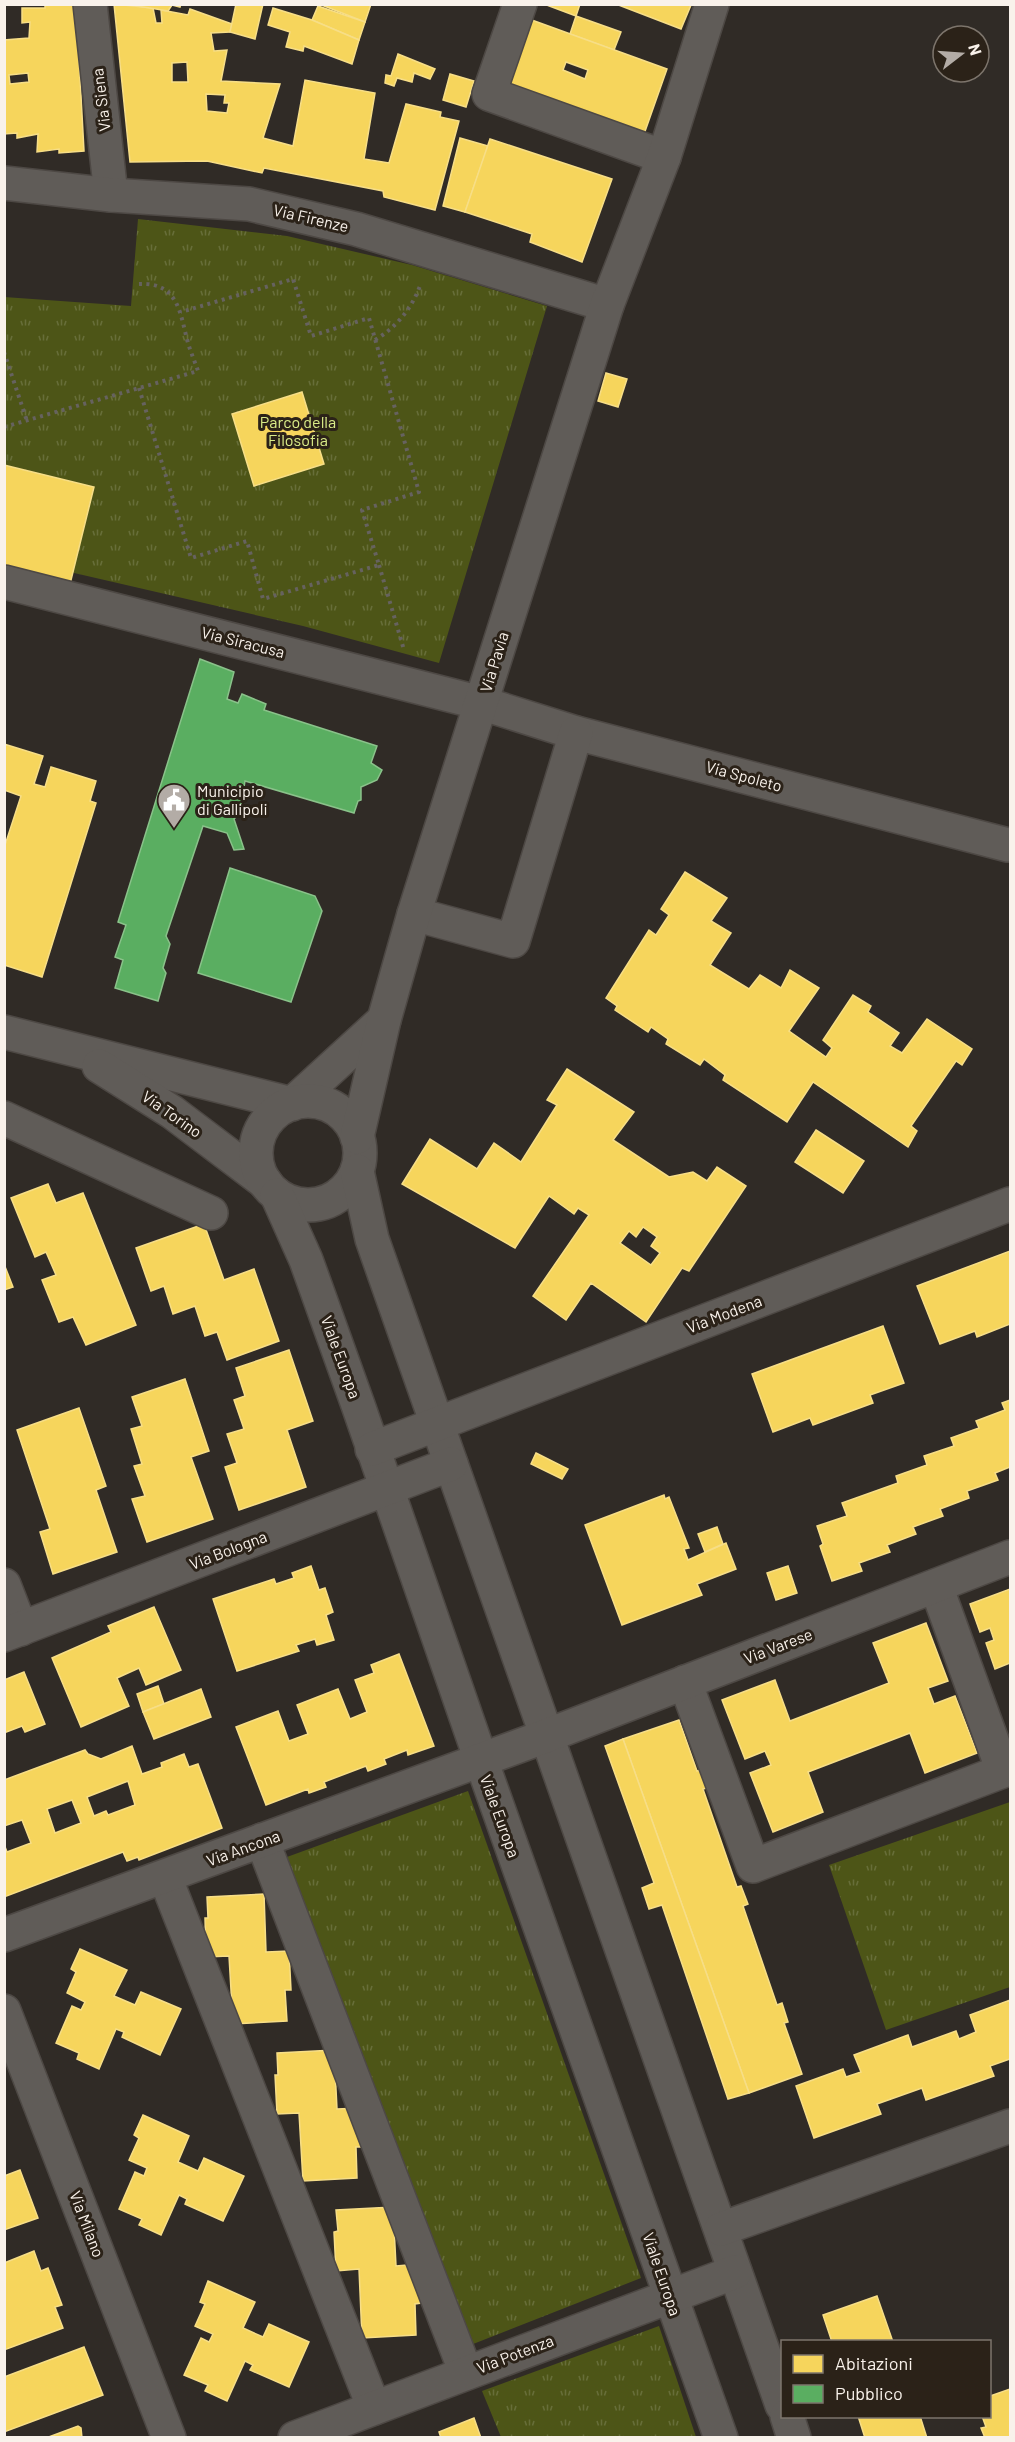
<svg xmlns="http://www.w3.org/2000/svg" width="1015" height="2442" viewBox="0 0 1015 2442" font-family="Barlow,sans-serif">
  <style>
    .grass { fill: url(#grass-tufts) }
    .homes { fill: #f6d55c; stroke: #f7de87; stroke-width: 1.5; fill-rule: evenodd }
    .public { fill: #5aae61; stroke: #8ac28a; stroke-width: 1.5 }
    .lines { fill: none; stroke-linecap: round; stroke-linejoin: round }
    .minor-casing { stroke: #4d4844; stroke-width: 36 }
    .path { stroke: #66625f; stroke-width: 4; stroke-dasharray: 3 4.5; stroke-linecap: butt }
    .minor { stroke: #605c58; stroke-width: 33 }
    .labels { text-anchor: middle; stroke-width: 6; stroke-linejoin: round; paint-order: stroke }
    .street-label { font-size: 16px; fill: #f9f2eb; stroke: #2b2218 }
    .park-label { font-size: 16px; fill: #daec88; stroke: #2b2218 }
    .poi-label { font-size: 16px; fill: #f9f2eb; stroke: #2b2218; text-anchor: start }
  </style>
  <defs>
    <pattern id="grass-tufts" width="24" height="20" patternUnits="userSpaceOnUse" patternTransform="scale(1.5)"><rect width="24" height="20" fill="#4d5517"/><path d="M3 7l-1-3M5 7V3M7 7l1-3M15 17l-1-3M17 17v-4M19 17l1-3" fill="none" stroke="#676e39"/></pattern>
  </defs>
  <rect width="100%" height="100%" fill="#302b26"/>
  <!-- grass -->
  <g class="grass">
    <polygon points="138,219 287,236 412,265 547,306 439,663 303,626 5,557 4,297 131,306"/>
    <polygon points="468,1791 641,2278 463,2348 276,1861"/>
    <polygon points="1010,1802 1010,1987 886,2030 829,1865"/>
    <polygon points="659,2326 696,2437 501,2437 482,2391"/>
  </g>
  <!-- homes -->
  <g class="homes">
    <path d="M45 4H76L84 151 59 153V149L37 152 38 134 17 138V133L4 134V40L29 38 30 22 22 23V8H45ZM28 73 29 82 10 84 9 75Z"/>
    <path d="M114 4 153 8 156 23H162L161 10 188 15 190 9 232 24 230 32 211 33 214 51 227 50 221 81 280 84 263 138 293 146 305 80 375 93 364 159 389 163 406 104 441 112 440 117 459 121 435 210 384 197 383 191 264 168 262 173 207 161 130 162ZM187 62 188 82H172V63ZM206 94 225 95 224 103H229L227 113 207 111Z"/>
    <polygon points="181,4 180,7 172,5 168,11 131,5"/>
    <polygon points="236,4 263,4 255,39 230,32"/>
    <polygon points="319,4 371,4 365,22"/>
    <polygon points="544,4 580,4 576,16"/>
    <polygon points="616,4 689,4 691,5 681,29"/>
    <polygon points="318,6 365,22 359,40 312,20"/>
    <polygon points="273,8 312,20 359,40 352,64 304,46 303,51 286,47 290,32 268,25"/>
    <polygon points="576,16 621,32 614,50 570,34"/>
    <path d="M529 19 667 69 643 137 506 86ZM566 62 588 70 585 79 563 70Z"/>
    <polygon points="398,54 435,69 430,79 414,73 412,82 397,78 394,86 385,83 386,75 391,76"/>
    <polygon points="450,74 474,81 466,107 443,100"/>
    <polygon points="460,138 488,146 465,212 443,206"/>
    <polygon points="490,139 612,179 582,262 530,242 532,234 465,212"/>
    <polygon points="606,373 627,379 618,407 598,401"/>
    <polygon points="302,392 324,464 254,486 232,414"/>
    <polygon points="4,465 94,487 70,584 4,567"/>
    <polygon points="4,744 43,756 34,784 45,787 51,767 96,781 90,801 96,803 42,977 4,965 4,848 21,796 4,790"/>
    <polygon points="685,872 727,898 711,921 731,933 710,965 749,989 760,975 781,988 790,970 819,988 789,1031 826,1057 832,1048 823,1040 853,995 871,1006 868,1012 899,1033 890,1046 902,1053 927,1019 972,1049 962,1065 956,1061 911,1126 917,1131 908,1147 813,1082 787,1122 723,1080 725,1075 704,1059 700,1065 666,1044 668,1039 651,1027 648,1032 615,1010 617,1006 606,998 649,930 656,935 669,915 661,909"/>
    <path d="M567 1069 634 1112 613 1140 669 1177 693 1172 707 1181 717 1167 746 1186 689 1271 682 1268 646 1322 591 1283 566 1320 533 1296 589 1215 578 1208 574 1214 549 1196 515 1248 402 1184 430 1139 477 1169 494 1143 521 1162 557 1105 547 1100ZM643 1227 657 1237 651 1246 660 1253 651 1265 620 1243 629 1231 636 1237Z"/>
    <polygon points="816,1130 864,1161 843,1193 795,1162"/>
    <polygon points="48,1184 56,1203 83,1193 136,1325 86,1345 73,1317 59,1322 42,1280 56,1275 46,1252 35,1257 11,1198"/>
    <polygon points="204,1224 224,1280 254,1269 279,1341 227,1360 217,1332 205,1336 195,1306 173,1314 164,1286 151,1291 136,1248"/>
    <polygon points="1010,1251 1010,1324 977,1337 975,1331 940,1344 917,1286"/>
    <polygon points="4,1264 13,1287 4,1290"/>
    <polygon points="883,1326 904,1383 870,1395 873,1403 813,1425 810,1418 773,1432 752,1374"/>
    <polygon points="289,1350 313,1421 287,1430 306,1487 239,1510 225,1467 237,1463 227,1434 244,1429 234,1400 245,1396 236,1368"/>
    <polygon points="185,1379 209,1451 191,1457 213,1519 147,1542 132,1499 145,1496 134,1466 142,1464 131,1429 142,1426 132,1397"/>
    <polygon points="1010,1400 1010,1467 995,1473 998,1480 967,1491 969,1498 940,1509 943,1516 913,1527 916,1534 887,1545 890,1552 859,1563 862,1571 832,1581 820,1546 823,1544 817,1526 847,1516 842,1503 898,1483 896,1476 927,1465 924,1456 954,1446 951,1438 979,1428 976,1421 1005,1410 1002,1403"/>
    <polygon points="79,1408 106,1486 96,1490 117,1552 53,1574 40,1532 50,1529 17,1430"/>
    <polygon points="536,1453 568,1469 562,1479 531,1464"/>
    <polygon points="664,1495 665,1499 669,1497 689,1548 684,1549 688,1560 726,1543 736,1569 697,1584 702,1595 622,1625 585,1525"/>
    <polygon points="717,1527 723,1544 705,1552 698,1534"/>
    <polygon points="311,1566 319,1590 325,1588 333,1612 326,1615 334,1640 317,1645 315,1639 296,1645 299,1651 237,1671 213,1599 274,1579 276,1584 294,1578 292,1573"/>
    <polygon points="788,1566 797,1593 776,1600 767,1573"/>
    <polygon points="1010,1589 1010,1663 995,1669 986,1643 994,1640 990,1628 980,1632 970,1604"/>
    <polygon points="154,1607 181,1670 146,1685 139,1668 117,1678 129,1706 81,1727 52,1658 111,1632 108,1626"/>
    <polygon points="926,1623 948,1681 928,1688 934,1704 955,1696 977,1753 925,1773 910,1733 808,1772 823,1812 773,1832 750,1773 771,1765 765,1751 745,1759 722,1700 775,1680 790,1721 889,1683 873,1643"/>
    <polygon points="399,1654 434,1746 408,1755 407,1750 384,1759 386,1764 368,1771 366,1766 324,1782 326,1787 309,1793 308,1789 266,1805 236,1727 278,1711 289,1741 308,1734 297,1705 338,1689 350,1719 367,1712 355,1680 374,1673 371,1665"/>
    <polygon points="24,1672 45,1724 25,1732 22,1726 4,1733 4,1680"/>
    <polygon points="158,1686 164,1704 143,1712 137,1694"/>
    <polygon points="201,1689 211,1717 154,1739 143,1712"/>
    <polygon points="679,1720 697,1771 701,1770 707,1788 703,1789 737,1887 741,1886 748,1904 743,1906 777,2005 782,2003 788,2022 784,2023 802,2074 749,2093 623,1739"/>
    <polygon points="623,1739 749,2093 728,2099 662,1905 649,1909 642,1888 654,1883 605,1746"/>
    <path d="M132 1746 142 1774 162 1767 161 1763 184 1754 189 1767 198 1764 222 1828 139 1860 138 1857 127 1861 123 1852 4 1897V1844L7 1852 31 1843 22 1820 4 1826V1780L85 1750 88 1754 101 1759ZM128 1781 135 1805 108 1815 106 1811 94 1816 87 1797ZM72 1800 81 1823 55 1833 47 1809Z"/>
    <polygon points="264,1894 266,1952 289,1951 291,1990 285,1990 287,2021 233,2024 229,1956 206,1957 205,1918 208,1918 207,1897"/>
    <polygon points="80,1949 127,1970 114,1996 135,2005 141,1992 181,2009 160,2055 122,2037 124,2032 116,2029 99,2069 77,2059 79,2053 56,2043 72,2006 81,2010 85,2002 67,1993 76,1972 71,1969"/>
    <polygon points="1010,2000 1010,2059 990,2066 994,2076 926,2100 922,2088 877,2104 881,2114 814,2138 796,2086 843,2069 846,2077 861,2072 854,2055 908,2035 912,2047 956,2031 959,2039 976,2032 970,2015"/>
    <polygon points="334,2050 337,2109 359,2108 361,2147 356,2147 357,2178 303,2181 299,2113 277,2114 275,2075 278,2075 277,2053"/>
    <polygon points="143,2115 189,2136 178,2162 198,2171 204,2158 244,2176 223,2221 185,2204 187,2199 179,2195 161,2235 139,2225 142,2219 119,2209 135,2172 144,2176 147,2168 129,2160 139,2138 134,2135"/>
    <polygon points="20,2170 38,2218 4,2230 4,2176"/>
    <polygon points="393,2207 396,2266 418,2264 421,2303 415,2304 416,2335 362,2338 359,2269 336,2271 334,2232 338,2231 336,2210"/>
    <polygon points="34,2251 41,2271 48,2268 62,2305 55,2307 63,2328 4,2350 4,2263"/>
    <polygon points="208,2281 255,2302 243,2328 263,2337 269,2324 309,2342 289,2387 250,2370 253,2365 245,2361 227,2401 205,2391 208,2385 184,2375 201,2338 209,2342 213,2334 195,2326 205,2304 200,2302"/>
    <polygon points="877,2296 893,2342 832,2342 823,2315"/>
    <polygon points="84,2347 103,2395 4,2432 4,2377"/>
    <polygon points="1010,2389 1010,2438 985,2438 981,2428 986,2427 982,2416 990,2416 990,2396"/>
    <polygon points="858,2416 920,2416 927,2438 865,2438"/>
    <polygon points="474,2418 481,2438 441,2438 439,2432"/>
    <polygon points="78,2426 81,2428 82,2438 46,2438"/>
  </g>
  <!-- public -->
  <g class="public">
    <polygon points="200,659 234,672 227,699 238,703 242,694 266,704 264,710 377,746 371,763 382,770 377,780 361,787 361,800 358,801 354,813 245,781 240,813 234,819 244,849 234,850 227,833 203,826 166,936 170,944 163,968 166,973 158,1001 115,988 123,960 115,957 126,925 118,922"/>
    <polygon points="230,868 315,896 322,911 291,1002 198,973"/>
  </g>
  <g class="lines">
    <defs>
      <g id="minor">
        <polyline points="90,4 111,195"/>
        <polyline points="520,4 489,94 664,157"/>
        <polyline points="4,183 111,195 249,204 356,229 607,305"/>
        <polyline points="4,582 481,703 576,733 1008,845"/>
        <polyline points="414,914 513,941 576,733"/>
        <polyline points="4,1032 292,1104 384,1020"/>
        <polyline points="99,1066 172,1112 266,1183"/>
        <circle cx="308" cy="1153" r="52"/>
        <polyline points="4,1118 211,1213"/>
        <polyline points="357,1137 384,1020 414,914 607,305 664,157 712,4"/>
        <polyline points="357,1171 372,1239 782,2405"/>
        <polyline points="277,1195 306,1260 358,1405 481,1760 721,2438"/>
        <polyline points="372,1449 1010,1204"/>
        <polyline points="4,1585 21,1629"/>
        <polyline points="4,1635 451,1464"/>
        <polyline points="685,1682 753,1866 1003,1771 936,1586"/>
        <polyline points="262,1840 466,2373"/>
        <polyline points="165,1877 374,2408"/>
        <polyline points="4,1935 546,1736 1010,1557"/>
        <polyline points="4,2011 169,2438"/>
        <polyline points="721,2229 1010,2126"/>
        <polyline points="787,2416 794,2438"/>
        <polyline points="295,2438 735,2272"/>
      </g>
    </defs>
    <!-- minor casing -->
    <use href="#minor" class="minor-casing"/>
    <!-- path -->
    <g class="path">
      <path d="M375 340C397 327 413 307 421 283"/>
      <polyline points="4,352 27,421"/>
      <polyline points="139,388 191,558 247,541 263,599 379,565 362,510 419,492 369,318 311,336 293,279 181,312"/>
      <path d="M4 427 198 371C195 362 191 353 188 343 180 314 179 282 139 284"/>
      <polyline points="379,565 404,650"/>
    </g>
    <!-- minor -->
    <use href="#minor" class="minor"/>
  </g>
  <!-- icons -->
  <defs>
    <symbol id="civic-pin" viewBox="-11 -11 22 30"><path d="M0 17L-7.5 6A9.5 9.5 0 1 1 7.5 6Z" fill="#b3aca6" stroke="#2b2218"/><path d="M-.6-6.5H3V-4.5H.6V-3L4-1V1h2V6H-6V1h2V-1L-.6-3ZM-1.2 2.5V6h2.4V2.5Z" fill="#fff"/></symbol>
  </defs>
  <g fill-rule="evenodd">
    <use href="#civic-pin" x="155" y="781" width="38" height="52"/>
  </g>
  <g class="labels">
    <!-- street labels -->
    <g class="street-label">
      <text transform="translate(101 100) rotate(-97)" y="6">Via Siena</text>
      <text transform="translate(311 218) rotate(13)" y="6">Via Firenze</text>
      <text transform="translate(243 642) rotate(14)" y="6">Via Siracusa</text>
      <text transform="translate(494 662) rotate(-73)" y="6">Via Pavia</text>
      <text transform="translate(744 776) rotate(15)" y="6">Via Spoleto</text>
      <text transform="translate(172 1114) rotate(35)" y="6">Via Torino</text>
      <text transform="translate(724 1314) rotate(-21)" y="6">Via Modena</text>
      <text transform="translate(341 1357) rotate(70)" y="6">Viale Europa</text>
      <text transform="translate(228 1550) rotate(-21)" y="6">Via Bologna</text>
      <text transform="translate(778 1646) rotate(-21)" y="6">Via Varese</text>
      <text transform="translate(500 1816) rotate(70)" y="6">Viale Europa</text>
      <text transform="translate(243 1848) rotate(-20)" y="6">Via Ancona</text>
      <text transform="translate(87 2224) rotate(69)" y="6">Via Milano</text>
      <text transform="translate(662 2274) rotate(71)" y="6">Viale Europa</text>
      <text transform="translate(515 2354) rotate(-21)" y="6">Via Potenza</text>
    </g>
    <!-- park labels -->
    <g class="park-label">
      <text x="298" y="428">Parco della<tspan x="298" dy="18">Filosofia</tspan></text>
    </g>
    <!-- poi labels -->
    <g class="poi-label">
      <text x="197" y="797">Municipio<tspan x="197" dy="18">di Gallipoli</tspan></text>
    </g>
  </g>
  <!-- border -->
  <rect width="1015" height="2442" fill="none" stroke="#f9f2eb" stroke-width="12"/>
  <!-- legend -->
  <rect x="781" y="2340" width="210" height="78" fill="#2b2218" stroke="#7d756c" stroke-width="1.5"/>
  <rect x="793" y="2355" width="30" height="18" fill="#f6d55c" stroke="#7d756c" stroke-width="1.5"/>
  <text x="835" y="2370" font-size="18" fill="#f9f2eb">Abitazioni</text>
  <rect x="793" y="2385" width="30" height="18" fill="#5aae61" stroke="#7d756c" stroke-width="1.5"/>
  <text x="835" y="2400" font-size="18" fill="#f9f2eb">Pubblico</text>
  <!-- north arrow -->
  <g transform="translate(961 54) rotate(73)"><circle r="28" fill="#2b2218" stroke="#7d756c" stroke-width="1.5"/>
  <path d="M0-4.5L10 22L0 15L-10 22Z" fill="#b3aca6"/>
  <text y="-9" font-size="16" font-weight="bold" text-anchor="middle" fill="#f9f2eb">N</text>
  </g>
</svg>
